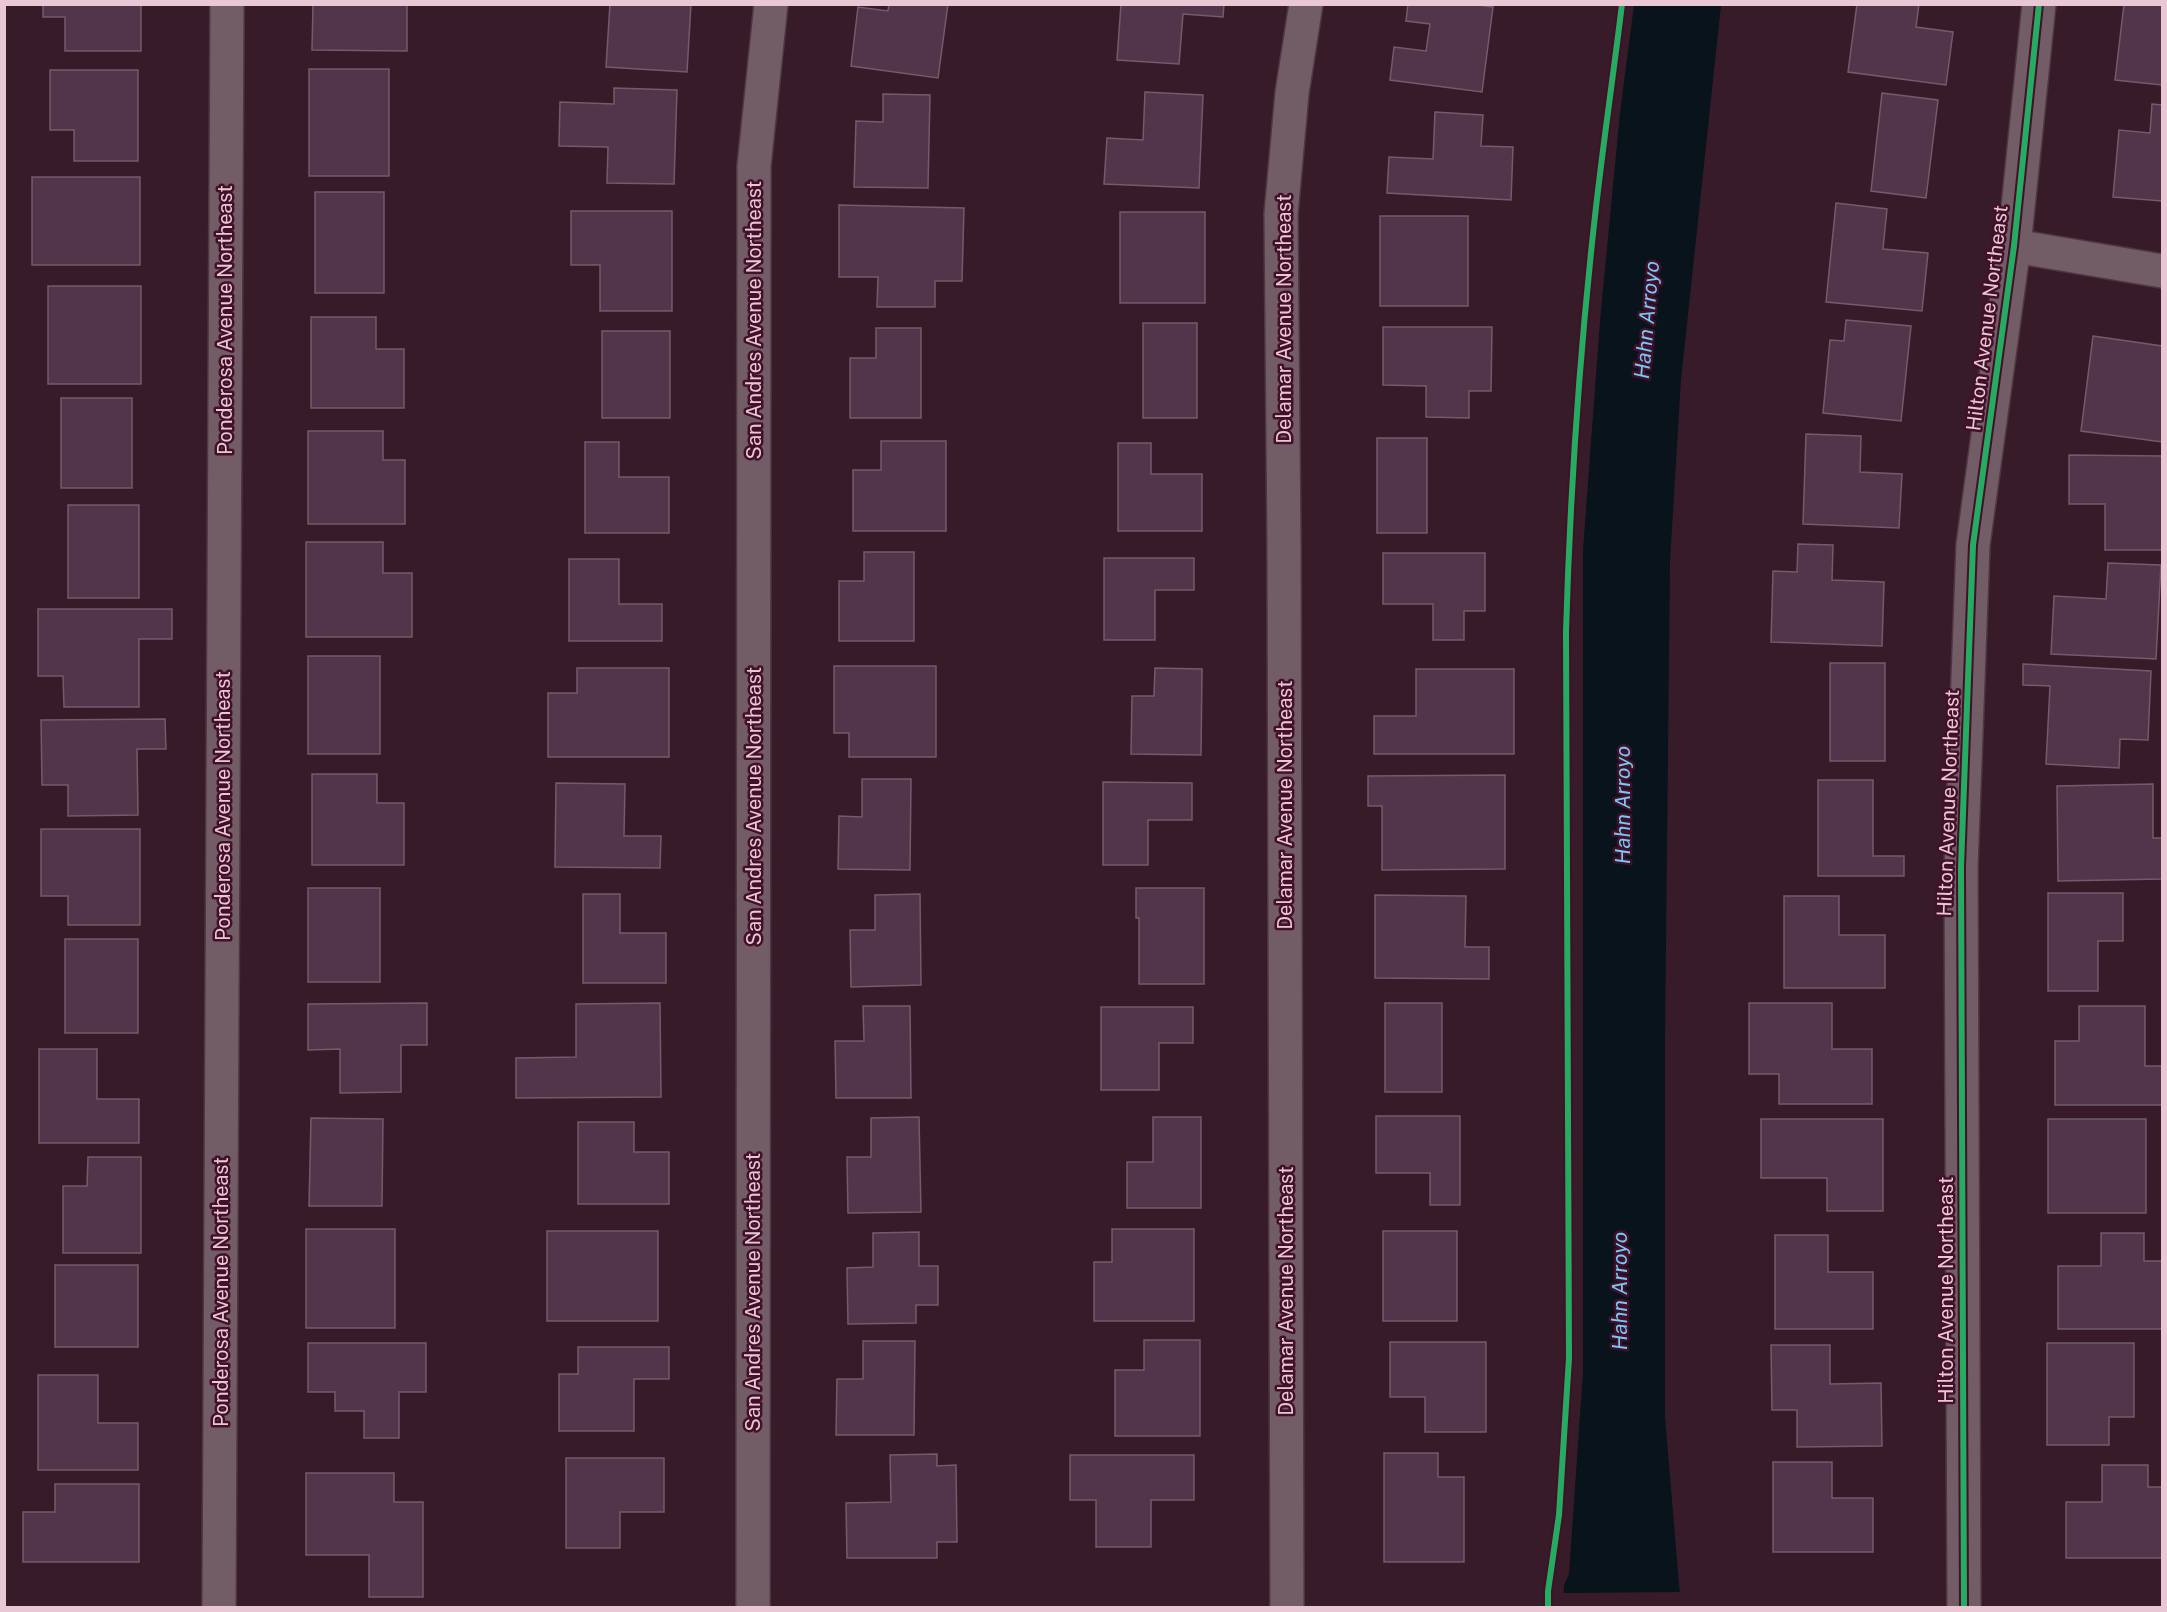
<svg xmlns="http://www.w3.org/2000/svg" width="2167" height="1612" viewBox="0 0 2167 1612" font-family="'Public Sans',sans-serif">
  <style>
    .water { fill: #08131c }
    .pier { fill: #371b29 }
    .building { fill: #52354a; stroke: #725c6a; stroke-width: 1.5 }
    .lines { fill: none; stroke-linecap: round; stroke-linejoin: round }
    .minor-casing { stroke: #4e3741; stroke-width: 36 }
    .minor { stroke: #725c65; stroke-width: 33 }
    .cycleway-casing { stroke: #421029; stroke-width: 10 }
    .cycleway { stroke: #26ab63; stroke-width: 6 }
    .labels { text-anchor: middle; stroke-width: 5; stroke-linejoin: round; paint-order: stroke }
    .street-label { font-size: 20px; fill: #e9c7d4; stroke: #421029 }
    .water-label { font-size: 21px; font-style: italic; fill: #74cbfa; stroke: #421029 }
  </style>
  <rect width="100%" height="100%" fill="#371b29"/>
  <!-- water -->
  <polygon class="water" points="1634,5 1721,5 1681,380 1670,561 1665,1042 1665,1417 1681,1607 1563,1608 1564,1585 1569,1574 1583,1372 1583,550 1600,321 1620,113"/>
  <!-- pier -->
  <polygon class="pier" points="1684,1592 1684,1608 1560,1608 1561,1593"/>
  <!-- building -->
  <g class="building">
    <polygon points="43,4 141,4 141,51 65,51 65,17 43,17"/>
    <polygon points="313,4 407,4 407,51 312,50"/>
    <polygon points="610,4 691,4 687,72 606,67"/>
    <polygon points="889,4 948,4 938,78 851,66 858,7 888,11"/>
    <polygon points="1121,4 1224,4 1223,17 1183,14 1179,64 1117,60"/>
    <polygon points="1408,4 1472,4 1493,7 1482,92 1390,80 1394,47 1426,51 1430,24 1406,21"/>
    <polygon points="1857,4 1919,4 1916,27 1953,32 1946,85 1848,72"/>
    <polygon points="2124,4 2162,4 2162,85 2115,80"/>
    <rect x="309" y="69" width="80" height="107"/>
    <polygon points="50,70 138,70 138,161 74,161 74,130 50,130"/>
    <polygon points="614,88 677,90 674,184 607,183 608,147 559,146 560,102 614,104"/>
    <polygon points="1145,92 1203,95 1199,188 1104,184 1107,138 1143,140"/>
    <polygon points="1882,93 1938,100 1926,198 1871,191"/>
    <polygon points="883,94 930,95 928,188 854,187 856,121 883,122"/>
    <polygon points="2152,104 2162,105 2162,201 2113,197 2119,130 2150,133"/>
    <polygon points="1435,112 1483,115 1481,146 1513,147 1511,200 1387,193 1389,157 1433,159"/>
    <rect x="32" y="177" width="108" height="88"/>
    <rect x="315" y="192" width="69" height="101"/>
    <polygon points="1836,203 1887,209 1883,249 1928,253 1922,311 1826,302"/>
    <polygon points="839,205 964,208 962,281 935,281 935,307 877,307 878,277 839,277"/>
    <polygon points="571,211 672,211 672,311 600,311 600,265 571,265"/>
    <rect x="1120" y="212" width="85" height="91"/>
    <rect x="1380" y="216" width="88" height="90"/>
    <rect x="48" y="286" width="93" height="98"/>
    <polygon points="311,317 376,317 376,349 404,349 404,408 311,408"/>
    <polygon points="1846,320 1911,326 1901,421 1823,413 1830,340 1844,341"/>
    <rect x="1143" y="323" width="54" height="95"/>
    <polygon points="1383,327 1492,327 1491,391 1469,391 1469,418 1426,417 1426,386 1383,385"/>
    <polygon points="876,328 921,328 921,418 850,418 850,358 876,358"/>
    <rect x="602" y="331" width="68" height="87"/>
    <polygon points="2093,336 2162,346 2162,442 2081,431"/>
    <rect x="61" y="398" width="71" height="90"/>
    <polygon points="308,431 383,431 383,460 405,460 405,524 308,524"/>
    <polygon points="1806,434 1861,436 1860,472 1902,474 1899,528 1803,524"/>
    <rect x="1377" y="438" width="50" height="95"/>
    <polygon points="881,441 946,441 946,531 853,531 853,470 881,470"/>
    <polygon points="585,442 619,442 619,477 669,477 669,533 585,533"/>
    <polygon points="1118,443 1151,443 1151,474 1202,474 1202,531 1118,531"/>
    <polygon points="2069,455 2162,456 2162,550 2105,550 2105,504 2069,504"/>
    <rect x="68" y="505" width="71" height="93"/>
    <polygon points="306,542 383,542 383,573 412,573 412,637 306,637"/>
    <polygon points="1798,544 1833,545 1832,580 1884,582 1882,646 1771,642 1773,571 1797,572"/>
    <polygon points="864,552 914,552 914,641 839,641 839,581 864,581"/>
    <polygon points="1383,553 1485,553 1485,611 1464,611 1464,640 1433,640 1433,604 1383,604"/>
    <polygon points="1104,558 1194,558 1194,590 1155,590 1155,640 1104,640"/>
    <polygon points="569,559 619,559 619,604 662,604 662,641 569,641"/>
    <polygon points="2108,563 2161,565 2156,659 2051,654 2054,596 2106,599"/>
    <polygon points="38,609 172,609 172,639 139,639 139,707 64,707 63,676 38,676"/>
    <rect x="308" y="656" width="72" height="98"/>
    <rect x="1830" y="663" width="55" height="98"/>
    <polygon points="2023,664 2151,671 2148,740 2120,739 2119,768 2046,764 2050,686 2023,685"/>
    <polygon points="834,666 936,666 936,757 849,757 849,733 834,733"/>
    <polygon points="577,668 669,668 669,757 548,757 548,693 577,693"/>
    <polygon points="1155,668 1202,669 1201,755 1131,754 1132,696 1154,696"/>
    <polygon points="1416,669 1514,669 1514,754 1374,754 1374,716 1416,716"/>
    <polygon points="165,719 166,749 137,749 138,815 68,816 68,785 42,785 41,720"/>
    <polygon points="312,774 377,774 377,803 404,803 404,865 312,865"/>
    <polygon points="1505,775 1505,869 1382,870 1382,806 1368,806 1368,776"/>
    <polygon points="862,779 911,779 910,870 838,869 839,816 862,817"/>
    <polygon points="1818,780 1873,780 1873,856 1904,856 1904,876 1818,876"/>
    <polygon points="1103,782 1192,783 1192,820 1148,820 1148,865 1103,865"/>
    <polygon points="556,783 625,784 624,836 661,836 660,868 555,867"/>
    <polygon points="2153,784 2153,838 2162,838 2162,879 2058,881 2057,786"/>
    <polygon points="41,829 140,829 140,925 68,925 68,896 41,896"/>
    <rect x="308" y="888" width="72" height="94"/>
    <polygon points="1136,888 1204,888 1204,984 1139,984 1139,918 1136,918"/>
    <polygon points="2048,893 2123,893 2123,941 2098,941 2098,991 2048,991"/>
    <polygon points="583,894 620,894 620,933 666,933 666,983 583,983"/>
    <polygon points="920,894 921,985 851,987 850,930 875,930 875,895"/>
    <polygon points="1375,895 1466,896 1465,947 1489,947 1489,979 1375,978"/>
    <polygon points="1784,896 1839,896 1839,935 1885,935 1885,988 1784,988"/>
    <rect x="65" y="939" width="73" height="94"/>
    <polygon points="427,1003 427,1045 401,1045 401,1092 340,1093 340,1049 308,1050 308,1004"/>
    <polygon points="660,1003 661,1097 516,1098 516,1058 576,1057 576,1004"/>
    <rect x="1385" y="1003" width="57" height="89"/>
    <polygon points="1749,1003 1832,1003 1832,1049 1872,1049 1872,1104 1779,1104 1779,1074 1749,1074"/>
    <polygon points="863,1006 910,1006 911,1098 836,1098 835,1041 864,1041"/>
    <polygon points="2079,1006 2145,1006 2145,1066 2162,1066 2162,1105 2055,1105 2055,1041 2079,1041"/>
    <polygon points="1101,1007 1193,1007 1193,1043 1159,1043 1159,1090 1101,1090"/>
    <polygon points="39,1049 97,1049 97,1099 139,1099 139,1143 39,1143"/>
    <polygon points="1376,1116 1460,1116 1460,1205 1430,1205 1430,1173 1376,1173"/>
    <polygon points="919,1117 921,1212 848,1213 847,1157 871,1157 871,1118"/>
    <polygon points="1153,1117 1201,1117 1201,1208 1127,1208 1127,1162 1153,1162"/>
    <polygon points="311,1118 383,1119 382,1206 309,1206"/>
    <polygon points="1761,1119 1883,1119 1883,1211 1827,1211 1827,1178 1761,1178"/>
    <rect x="2048" y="1119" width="98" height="94"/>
    <polygon points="578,1122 634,1122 634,1152 669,1152 669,1204 578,1204"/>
    <polygon points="88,1157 141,1157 141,1253 63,1253 63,1186 87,1186"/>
    <rect x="306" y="1229" width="89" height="99"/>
    <polygon points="1112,1229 1194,1229 1194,1321 1094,1321 1094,1262 1112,1262"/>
    <rect x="547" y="1231" width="111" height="90"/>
    <rect x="1383" y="1231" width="74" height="90"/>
    <polygon points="919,1232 919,1266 938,1266 938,1305 916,1305 916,1323 848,1324 847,1268 873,1267 873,1233"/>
    <polygon points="2101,1233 2144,1233 2144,1261 2162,1261 2162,1329 2058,1329 2058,1266 2101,1266"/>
    <polygon points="1775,1235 1828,1235 1828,1272 1873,1272 1873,1329 1775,1329"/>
    <rect x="55" y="1265" width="83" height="82"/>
    <polygon points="1144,1340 1200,1340 1200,1436 1115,1436 1115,1370 1144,1370"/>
    <polygon points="863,1341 915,1341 914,1435 836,1435 837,1379 863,1379"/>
    <polygon points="1390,1342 1486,1342 1486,1432 1425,1432 1425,1397 1390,1397"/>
    <polygon points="308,1343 426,1343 426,1392 399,1392 399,1438 364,1438 364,1411 335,1411 335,1392 308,1392"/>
    <polygon points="2047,1343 2134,1343 2134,1417 2109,1417 2109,1445 2047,1445"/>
    <polygon points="1771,1345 1830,1345 1830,1384 1881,1383 1882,1446 1797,1447 1797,1410 1772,1410"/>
    <polygon points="578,1347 669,1347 669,1379 634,1379 634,1431 559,1431 559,1374 578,1374"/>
    <polygon points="38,1375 98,1375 98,1423 138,1423 138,1470 38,1470"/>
    <polygon points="1384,1453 1438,1453 1438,1477 1464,1477 1464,1562 1384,1562"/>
    <polygon points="937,1454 937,1466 956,1465 957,1542 937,1542 937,1558 847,1558 846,1503 891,1502 890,1455"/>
    <polygon points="1070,1455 1194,1455 1194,1500 1151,1500 1151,1547 1096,1547 1096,1500 1070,1500"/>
    <polygon points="566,1458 664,1458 664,1512 620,1512 620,1548 566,1548"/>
    <polygon points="1773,1462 1832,1462 1832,1498 1873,1498 1873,1552 1773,1552"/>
    <polygon points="2102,1465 2148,1465 2148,1487 2162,1487 2162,1558 2066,1558 2066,1502 2102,1502"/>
    <polygon points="306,1473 394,1473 394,1502 423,1502 423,1597 369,1597 369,1555 306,1555"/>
    <polygon points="55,1484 139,1484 139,1562 23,1562 23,1512 55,1512"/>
  </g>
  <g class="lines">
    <defs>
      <g id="minor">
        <polyline points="2014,246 2162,271"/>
        <polyline points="219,1608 227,4"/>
        <polyline points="753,1608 754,166 771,4"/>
        <polyline points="1287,1608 1284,545 1281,214 1292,93 1306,4"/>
        <polyline points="1964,1608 1961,867 1973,545 2014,246 2039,4"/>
      </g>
    </defs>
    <!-- minor casing -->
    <use href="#minor" class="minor-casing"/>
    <!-- minor -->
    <use href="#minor" class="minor"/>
    <defs>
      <g id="cycleway">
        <path d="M1548 1608V1591L1559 1515 1569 1358 1566 632C1570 496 1579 360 1594 225 1602 151 1613 78 1622 4"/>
        <polyline points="1964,1608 1961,867 1973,545 2014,246 2039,4"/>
      </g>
    </defs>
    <!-- cycleway casing -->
    <use href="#cycleway" class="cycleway-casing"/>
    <!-- cycleway -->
    <use href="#cycleway" class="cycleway"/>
  </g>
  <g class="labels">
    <!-- street labels -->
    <g class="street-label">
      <text transform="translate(1987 318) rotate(-83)" y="7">Hilton Avenue Northeast</text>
      <text transform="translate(1284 319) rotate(-90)" y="7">Delamar Avenue Northeast</text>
      <text transform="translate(225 320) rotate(-90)" y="7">Ponderosa Avenue Northeast</text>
      <text transform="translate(754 320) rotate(-90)" y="7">San Andres Avenue Northeast</text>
      <text transform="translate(1948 803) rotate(-88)" y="7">Hilton Avenue Northeast</text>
      <text transform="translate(1285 805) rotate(-90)" y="7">Delamar Avenue Northeast</text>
      <text transform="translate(223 806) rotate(-90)" y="7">Ponderosa Avenue Northeast</text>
      <text transform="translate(754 806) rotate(-90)" y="7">San Andres Avenue Northeast</text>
      <text transform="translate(1946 1290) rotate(-90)" y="7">Hilton Avenue Northeast</text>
      <text transform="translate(1286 1291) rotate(-90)" y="7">Delamar Avenue Northeast</text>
      <text transform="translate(221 1292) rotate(-90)" y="7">Ponderosa Avenue Northeast</text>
      <text transform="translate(753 1292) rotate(-90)" y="7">San Andres Avenue Northeast</text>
    </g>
    <!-- water labels -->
    <g class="water-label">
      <text transform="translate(1647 320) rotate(-85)" y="7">Hahn Arroyo</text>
      <text transform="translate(1623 805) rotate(-90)" y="7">Hahn Arroyo</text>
      <text transform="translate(1620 1291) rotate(-90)" y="7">Hahn Arroyo</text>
    </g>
  </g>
  <!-- border -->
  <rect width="2167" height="1612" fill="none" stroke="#e9c7d4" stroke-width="12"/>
</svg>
